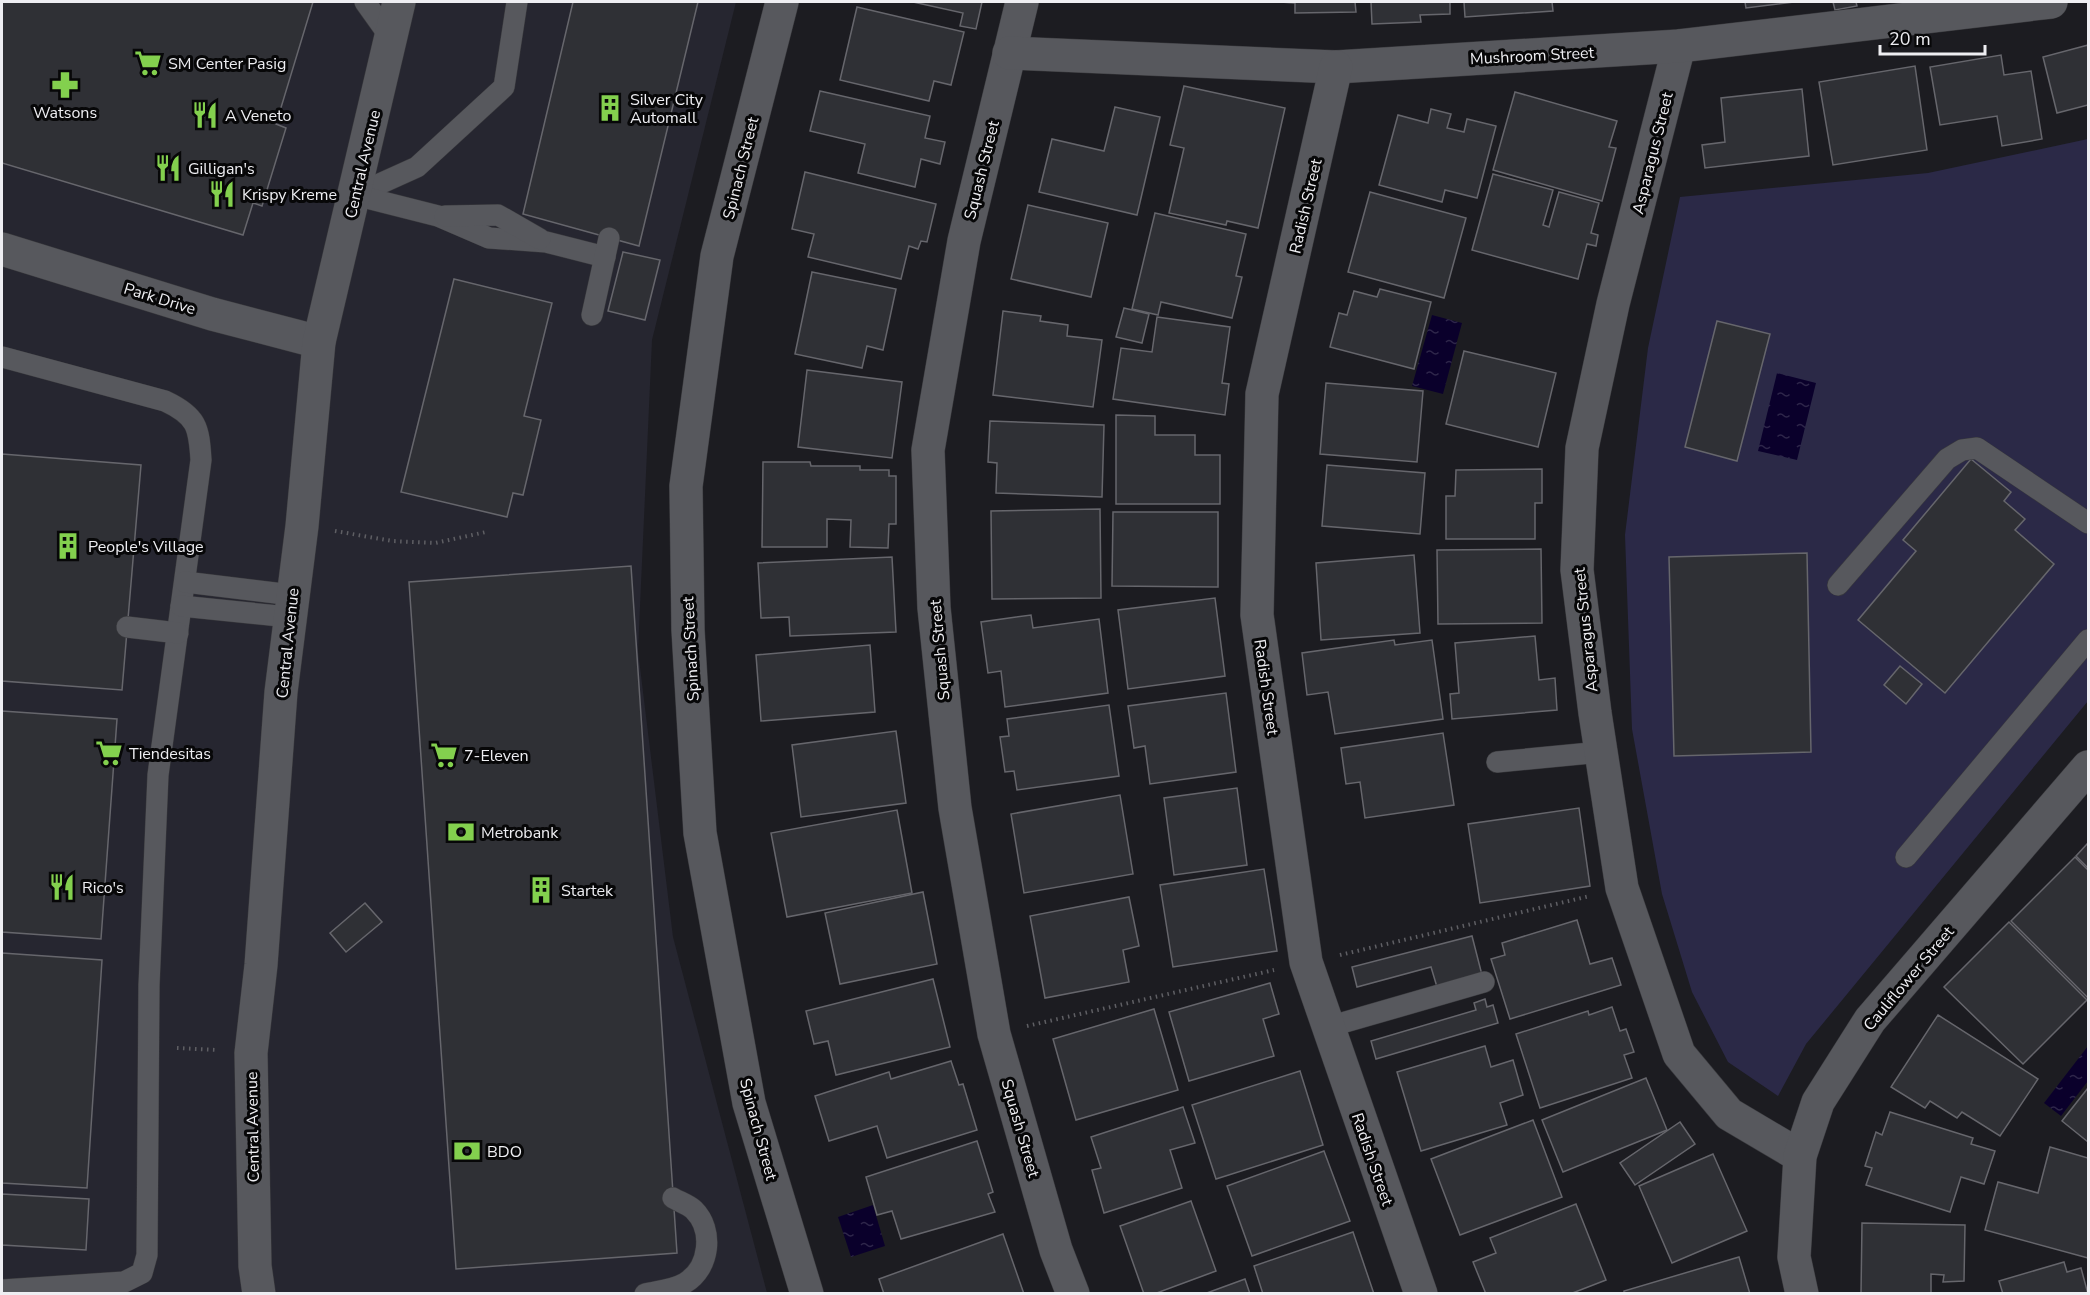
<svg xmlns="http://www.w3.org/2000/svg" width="2090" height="1295" viewBox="0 0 2090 1295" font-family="'Nunito Sans',sans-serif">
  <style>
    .built { fill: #262630 }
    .green { fill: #2b2947 }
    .water { fill: url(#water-ripples) }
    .building { fill: #2f3035; stroke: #66666c; stroke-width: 1.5 }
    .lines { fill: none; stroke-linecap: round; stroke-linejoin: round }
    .lane-casing { stroke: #39393d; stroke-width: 22 }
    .street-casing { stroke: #39393d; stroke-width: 34 }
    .path { stroke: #5f5f64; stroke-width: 4; stroke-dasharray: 1.5 4.5; stroke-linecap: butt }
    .lane { stroke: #57585d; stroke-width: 21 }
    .street { stroke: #57585d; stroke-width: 33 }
    .labels { text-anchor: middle; stroke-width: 6; stroke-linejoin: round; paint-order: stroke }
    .street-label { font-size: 16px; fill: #eeeef2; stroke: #070708 }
    .poi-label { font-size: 16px; fill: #eeeef2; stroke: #070708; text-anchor: start }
  </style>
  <defs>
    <pattern id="water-ripples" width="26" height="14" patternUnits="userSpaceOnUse" patternTransform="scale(1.5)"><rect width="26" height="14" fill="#0a002b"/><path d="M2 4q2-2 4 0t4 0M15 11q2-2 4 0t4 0" fill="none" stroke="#2e264a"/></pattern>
  </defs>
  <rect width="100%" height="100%" fill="#1c1c21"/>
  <!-- built -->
  <polygon class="built" points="2,2 736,2 652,340 638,651 673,937 767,1293 2,1294"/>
  <!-- green -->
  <polygon class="green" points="2088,139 2088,701 1806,1044 1778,1096 1728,1062 1692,992 1662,894 1632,729 1625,535 1648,348 1680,197 1928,173"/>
  <!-- water -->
  <g class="water">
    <polygon points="1432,315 1462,323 1443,394 1412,386"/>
    <polygon points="1777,373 1816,383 1797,460 1758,451"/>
    <polygon points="2088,1046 2088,1081 2061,1116 2044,1103"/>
    <polygon points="873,1205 885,1246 851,1257 838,1217"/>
  </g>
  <!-- building -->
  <g class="building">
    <polygon points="2,2 313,2 276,124 286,128 262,206 253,203 243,235 2,163"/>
    <polygon points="573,2 698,2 639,246 523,214"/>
    <polygon points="913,2 982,2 976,29 960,26 963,13"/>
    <polygon points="1280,2 1355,2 1356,12 1295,13 1295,3"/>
    <polygon points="1371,2 1450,2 1450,14 1420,15 1421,22 1372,24"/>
    <polygon points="1464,2 1552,2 1553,11 1465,17"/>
    <polygon points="1745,2 1794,2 1746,8"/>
    <polygon points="1833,2 1856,2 1857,6 1835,10"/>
    <polygon points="857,7 964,32 951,85 934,81 929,101 840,80"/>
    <polygon points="2088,45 2088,105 2057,113 2043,57"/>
    <polygon points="2001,55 2004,75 2031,71 2042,139 2002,146 1997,116 1940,125 1930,67"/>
    <polygon points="1915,66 1927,150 1833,165 1819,82"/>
    <polygon points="1184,86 1285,108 1258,228 1227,221 1226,225 1169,213 1184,148 1170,145"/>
    <polygon points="1802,89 1809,156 1705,168 1702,145 1725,142 1721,98"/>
    <polygon points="820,91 930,116 925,138 945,142 940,164 921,159 915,187 858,173 865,144 810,131"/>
    <polygon points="1515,92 1617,121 1609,147 1616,148 1602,201 1493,170"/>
    <polygon points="1115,107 1160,117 1137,215 1039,192 1052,139 1104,151"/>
    <polygon points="1431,109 1451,114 1447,128 1464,132 1467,119 1496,126 1477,198 1445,190 1442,202 1379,185 1398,115 1428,123"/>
    <polygon points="805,172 936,204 927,242 921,241 918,249 909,246 901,279 808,257 814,234 792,229"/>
    <polygon points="1493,174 1553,190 1543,225 1549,227 1559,192 1599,203 1591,233 1598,235 1596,246 1587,244 1578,279 1472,250"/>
    <polygon points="1370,192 1466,218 1444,298 1348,272"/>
    <polygon points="1028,205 1108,223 1091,297 1011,279"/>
    <polygon points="1155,213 1246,234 1236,276 1242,277 1232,318 1161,302 1158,315 1132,309"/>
    <polygon points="623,252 660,260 645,320 608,311"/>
    <polygon points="812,272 896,289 883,350 867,346 862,368 795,354"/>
    <polygon points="454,279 552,303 524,416 541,420 523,495 513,493 507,517 401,492"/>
    <polygon points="1380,289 1431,302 1414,369 1330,347 1339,313 1347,315 1354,291 1377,297"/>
    <polygon points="1124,308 1149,314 1142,343 1116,337"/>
    <polygon points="1003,311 1041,316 1040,321 1068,325 1067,336 1102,340 1093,407 993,395"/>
    <polygon points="1157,317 1230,327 1222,383 1229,384 1225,415 1113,399 1121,348 1152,352"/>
    <polygon points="1717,321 1770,334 1737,461 1685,447"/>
    <polygon points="1464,351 1556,373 1538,447 1446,424"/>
    <polygon points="807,370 902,382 892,458 798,447"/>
    <polygon points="1326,383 1423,391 1417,462 1320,454"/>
    <polygon points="1116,415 1155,416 1155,435 1195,435 1195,455 1220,455 1220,504 1116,504"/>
    <polygon points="990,421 1104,425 1102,497 996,493 997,463 988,462"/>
    <polygon points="2,454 141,465 122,690 2,681"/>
    <polygon points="1971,459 2011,492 2004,501 2025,519 2015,530 2054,564 1945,693 1858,620 1916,551 1903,540"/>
    <polygon points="763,462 810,462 811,466 860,466 860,470 889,470 889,476 896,476 896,524 889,524 888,548 850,547 851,520 827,519 827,547 762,547"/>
    <polygon points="1327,465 1425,473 1420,534 1322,526"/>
    <polygon points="1542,469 1542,503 1535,503 1535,539 1446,539 1446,496 1455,496 1456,470"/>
    <polygon points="1100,509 1101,598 992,599 991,511"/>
    <polygon points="1113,512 1218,512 1218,587 1112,586"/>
    <polygon points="1541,549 1542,623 1438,624 1437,550"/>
    <polygon points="1807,553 1811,752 1674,756 1669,557"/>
    <polygon points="1414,555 1420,633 1321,640 1316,563"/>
    <polygon points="892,557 896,632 790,636 789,617 761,618 758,563"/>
    <polygon points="631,566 677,1253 456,1269 409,582"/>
    <polygon points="1215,598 1225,676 1128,689 1118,610"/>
    <polygon points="1031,615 1033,628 1099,619 1108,693 1005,707 1001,671 988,673 981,622"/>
    <polygon points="1535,636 1539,680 1555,678 1557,710 1452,719 1450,694 1459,693 1455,643"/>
    <polygon points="1394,640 1395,645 1432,640 1443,719 1335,734 1328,692 1307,695 1302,653"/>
    <polygon points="870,645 875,712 761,721 756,655"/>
    <polygon points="1900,666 1922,684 1906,704 1884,685"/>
    <polygon points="1226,693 1236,772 1150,784 1145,746 1134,748 1128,706"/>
    <polygon points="1109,705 1119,776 1017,790 1014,771 1005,772 1000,737 1009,736 1007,719"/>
    <polygon points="2,711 117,719 101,939 2,932"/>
    <polygon points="896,731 906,803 801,817 792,745"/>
    <polygon points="1443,733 1454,805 1365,818 1360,782 1346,784 1341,748"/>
    <polygon points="1237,788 1247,865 1174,875 1164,798"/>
    <polygon points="1120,795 1133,874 1024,893 1011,814"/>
    <polygon points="1579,808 1590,886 1480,903 1468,824"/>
    <polygon points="897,810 912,893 787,917 771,833"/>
    <polygon points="2088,843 2088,868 2076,856"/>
    <polygon points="2075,857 2088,870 2088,998 2011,921"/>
    <polygon points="1264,869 1277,951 1173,967 1160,885"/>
    <polygon points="923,892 937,964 840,984 825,913"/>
    <polygon points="1129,897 1139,946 1123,950 1129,982 1045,998 1030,916"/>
    <polygon points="365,903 382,922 346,952 330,933"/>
    <polygon points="1577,920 1590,964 1612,958 1621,985 1510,1019 1491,959 1505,955 1502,943"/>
    <polygon points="2009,922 2087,1000 2023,1064 1944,987"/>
    <polygon points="1472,936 1482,975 1437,987 1431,967 1357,987 1352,967"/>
    <polygon points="2,953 102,960 87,1188 2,1183"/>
    <polygon points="933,979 950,1047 836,1075 828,1041 814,1044 806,1011"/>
    <polygon points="1270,983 1279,1014 1263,1019 1274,1056 1189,1081 1169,1012"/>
    <polygon points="1485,999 1487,1007 1493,1005 1498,1023 1376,1059 1371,1041 1476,1010 1474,1003"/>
    <polygon points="1612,1007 1620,1031 1626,1029 1634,1052 1624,1055 1632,1078 1540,1108 1516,1034 1588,1011 1589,1015"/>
    <polygon points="1154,1009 1178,1090 1076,1120 1053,1039"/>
    <polygon points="1938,1015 2038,1079 2000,1136 1962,1112 1957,1118 1930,1101 1925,1108 1891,1087"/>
    <polygon points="1485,1046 1491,1067 1513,1060 1523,1095 1500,1103 1507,1125 1421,1151 1397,1072"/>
    <polygon points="951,1061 959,1085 963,1084 977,1130 887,1158 877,1126 829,1141 815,1096 889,1072 891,1079"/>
    <polygon points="1300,1071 1323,1145 1216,1179 1192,1105"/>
    <polygon points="1646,1078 1667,1130 1563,1172 1542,1120"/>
    <polygon points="2088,1088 2088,1142 2062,1121"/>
    <polygon points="1183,1107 1195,1143 1170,1150 1182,1188 1104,1213 1092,1170 1101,1168 1091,1137"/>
    <polygon points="1890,1112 1973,1138 1971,1144 1995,1151 1984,1184 1961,1177 1950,1212 1866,1185 1872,1168 1865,1166 1876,1132 1882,1135"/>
    <polygon points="1533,1120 1562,1197 1460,1235 1431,1159"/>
    <polygon points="1680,1122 1695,1144 1635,1185 1620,1163"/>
    <polygon points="977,1141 993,1192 988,1194 995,1212 901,1239 892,1211 877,1215 866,1177"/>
    <polygon points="2050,1147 2088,1158 2088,1258 1985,1230 1998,1182 2038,1193"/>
    <polygon points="1324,1151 1350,1221 1252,1256 1227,1186"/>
    <polygon points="1713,1154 1747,1231 1672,1263 1639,1186"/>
    <polygon points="2,1194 89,1199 86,1250 2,1245"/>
    <polygon points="1191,1201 1216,1271 1154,1294 1144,1294 1120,1226"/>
    <polygon points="1576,1204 1606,1280 1570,1294 1486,1294 1473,1262 1496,1253 1490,1238"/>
    <polygon points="1862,1223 1965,1225 1964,1281 1943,1282 1944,1275 1931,1274 1931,1294 1861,1294"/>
    <polygon points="1353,1232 1374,1294 1263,1294 1254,1266"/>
    <polygon points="1003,1234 1024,1294 884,1294 879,1279"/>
    <polygon points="1739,1257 1750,1294 1624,1294 1624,1291"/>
    <polygon points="2064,1262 2067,1272 2081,1268 2088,1294 2003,1294 1999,1281"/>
    <polygon points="1245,1279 1250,1294 1204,1294"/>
  </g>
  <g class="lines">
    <defs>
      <g id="lane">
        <polyline points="365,2 390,37"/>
        <polyline points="355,195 417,167 504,87 517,2"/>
        <polyline points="355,195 438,216 489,238 546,242 605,257"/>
        <polyline points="445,216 498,215 540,239"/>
        <polyline points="592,315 609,238"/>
        <path d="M2 357 165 401C197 416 199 427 201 460L158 775 149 985 147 1255 142 1273 124 1282 2 1290"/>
        <polyline points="185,582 292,595"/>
        <polyline points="1838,585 1947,459 1962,450 1977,448 2088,523"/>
        <polyline points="181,606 289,617"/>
        <polyline points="127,627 178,633"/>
        <polyline points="1497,762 1601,752"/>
        <polyline points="1906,857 2088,640"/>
        <polyline points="1328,1027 1484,982"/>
        <path d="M645 1294C658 1291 673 1290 685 1283 710 1268 714 1230 694 1210 689 1205 680 1202 673 1198"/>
      </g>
      <g id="street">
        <polyline points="782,2 717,256 686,486 688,630 700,833 749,1103 807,1294"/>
        <polyline points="1022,2 964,241 928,450 934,608 955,808 994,1034 1056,1250 1073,1294"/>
        <polyline points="1679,46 1613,304 1582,448 1577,570 1595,713 1622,888 1679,1054 1729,1114 1800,1156"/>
        <polyline points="1009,53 1336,67 1679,46 2051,2"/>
        <polyline points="1336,67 1262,394 1257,615 1306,962 1421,1294"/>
        <polyline points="2,249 212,314 319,342"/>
        <polyline points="259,1294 255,1266 251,1053 261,965 281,692 302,526 319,342 399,2"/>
        <polyline points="1802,1294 1794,1257 1800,1156 1818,1102 1870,1020 2088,767"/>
      </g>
    </defs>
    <!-- lane casing -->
    <use href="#lane" class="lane-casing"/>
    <!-- street casing -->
    <use href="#street" class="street-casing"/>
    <!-- path -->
    <g class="path">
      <polyline points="335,531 392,541 435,543 486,532"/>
      <polyline points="1340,955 1590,896"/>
      <polyline points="1027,1026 1274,970"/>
      <polyline points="177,1048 217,1050"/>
    </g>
    <!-- lane -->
    <use href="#lane" class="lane"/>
    <!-- street -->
    <use href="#street" class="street"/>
  </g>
  <!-- icons -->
  <defs>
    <symbol id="supermarket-bare" viewBox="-9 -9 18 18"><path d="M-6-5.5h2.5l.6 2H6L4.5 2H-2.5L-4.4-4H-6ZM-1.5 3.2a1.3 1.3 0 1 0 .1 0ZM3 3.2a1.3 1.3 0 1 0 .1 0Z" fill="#83d04e" stroke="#070708" stroke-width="2.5" paint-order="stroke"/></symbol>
    <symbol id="pharmacy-bare" viewBox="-9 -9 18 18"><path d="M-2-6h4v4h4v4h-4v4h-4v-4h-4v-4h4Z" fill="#83d04e" stroke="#070708" stroke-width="2.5" paint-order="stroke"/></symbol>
    <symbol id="building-bare" viewBox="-9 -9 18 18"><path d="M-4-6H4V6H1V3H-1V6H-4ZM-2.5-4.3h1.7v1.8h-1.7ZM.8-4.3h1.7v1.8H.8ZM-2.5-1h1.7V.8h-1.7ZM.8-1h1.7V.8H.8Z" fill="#83d04e" stroke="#070708" stroke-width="2.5" paint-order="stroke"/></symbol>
    <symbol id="restaurant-bare" viewBox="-9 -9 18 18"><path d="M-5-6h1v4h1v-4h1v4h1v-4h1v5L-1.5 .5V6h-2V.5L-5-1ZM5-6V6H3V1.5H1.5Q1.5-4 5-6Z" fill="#83d04e" stroke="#070708" stroke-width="2.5" paint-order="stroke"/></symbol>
    <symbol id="bank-bare" viewBox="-9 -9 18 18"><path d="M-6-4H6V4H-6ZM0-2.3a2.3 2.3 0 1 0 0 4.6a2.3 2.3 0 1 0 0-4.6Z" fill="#83d04e" stroke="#070708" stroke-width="2.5" paint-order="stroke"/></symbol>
  </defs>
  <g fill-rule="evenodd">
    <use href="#supermarket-bare" x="129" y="44" width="38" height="38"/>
    <use href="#pharmacy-bare" x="46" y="66" width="38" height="38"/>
    <use href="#building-bare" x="591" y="89" width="38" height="38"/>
    <use href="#restaurant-bare" x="186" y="96" width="38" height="38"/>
    <use href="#restaurant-bare" x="149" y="149" width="38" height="38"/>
    <use href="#restaurant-bare" x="203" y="175" width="38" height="38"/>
    <use href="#building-bare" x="49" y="527" width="38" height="38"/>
    <use href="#supermarket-bare" x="90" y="734" width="38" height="38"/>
    <use href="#supermarket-bare" x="425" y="736" width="38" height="38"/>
    <use href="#bank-bare" x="442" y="813" width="38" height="38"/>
    <use href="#restaurant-bare" x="43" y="868" width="38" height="38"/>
    <use href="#building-bare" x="522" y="871" width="38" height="38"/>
    <use href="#bank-bare" x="448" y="1132" width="38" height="38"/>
  </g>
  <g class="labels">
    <!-- street labels -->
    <g class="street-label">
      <text transform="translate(1532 55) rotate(-3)" y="6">Mushroom Street</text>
      <text transform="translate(1652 153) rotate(-76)" y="6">Asparagus Street</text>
      <text transform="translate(362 164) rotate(-77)" y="6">Central Avenue</text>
      <text transform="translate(740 168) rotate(-76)" y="6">Spinach Street</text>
      <text transform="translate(981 170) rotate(-76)" y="6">Squash Street</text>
      <text transform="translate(1305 206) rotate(-77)" y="6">Radish Street</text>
      <text transform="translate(160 298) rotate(17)" y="6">Park Drive</text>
      <text transform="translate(1585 630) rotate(-96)" y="6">Asparagus Street</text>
      <text transform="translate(287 643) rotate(-84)" y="6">Central Avenue</text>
      <text transform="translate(690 649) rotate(-93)" y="6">Spinach Street</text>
      <text transform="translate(939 650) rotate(-95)" y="6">Squash Street</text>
      <text transform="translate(1267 687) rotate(82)" y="6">Radish Street</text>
      <text transform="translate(1908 978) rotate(-50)" y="6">Cauliflower Street</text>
      <text transform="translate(252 1127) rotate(-91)" y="6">Central Avenue</text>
      <text transform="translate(1021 1128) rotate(74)" y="6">Squash Street</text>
      <text transform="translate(759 1129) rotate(75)" y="6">Spinach Street</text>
      <text transform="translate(1373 1159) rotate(71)" y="6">Radish Street</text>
    </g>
    <!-- poi labels -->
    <g class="poi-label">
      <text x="168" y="69">SM Center Pasig</text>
      <text x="630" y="105">Silver City<tspan x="630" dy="18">Automall</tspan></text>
      <text x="65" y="118" text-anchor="middle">Watsons</text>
      <text x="225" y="121">A Veneto</text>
      <text x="188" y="174">Gilligan's</text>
      <text x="242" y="200">Krispy Kreme</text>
      <text x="88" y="552">People's Village</text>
      <text x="129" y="759">Tiendesitas</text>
      <text x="464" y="761">7-Eleven</text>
      <text x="481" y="838">Metrobank</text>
      <text x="82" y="893">Rico's</text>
      <text x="561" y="896">Startek</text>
      <text x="487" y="1157">BDO</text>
    </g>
  </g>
  <!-- border -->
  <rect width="2090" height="1295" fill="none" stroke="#eeeef2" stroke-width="6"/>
  <!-- scale -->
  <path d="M1880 45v9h105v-9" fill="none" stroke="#eeeef2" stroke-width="3"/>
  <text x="1889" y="45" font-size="18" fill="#eeeef2" stroke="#070708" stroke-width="4.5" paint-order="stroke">20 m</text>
</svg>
